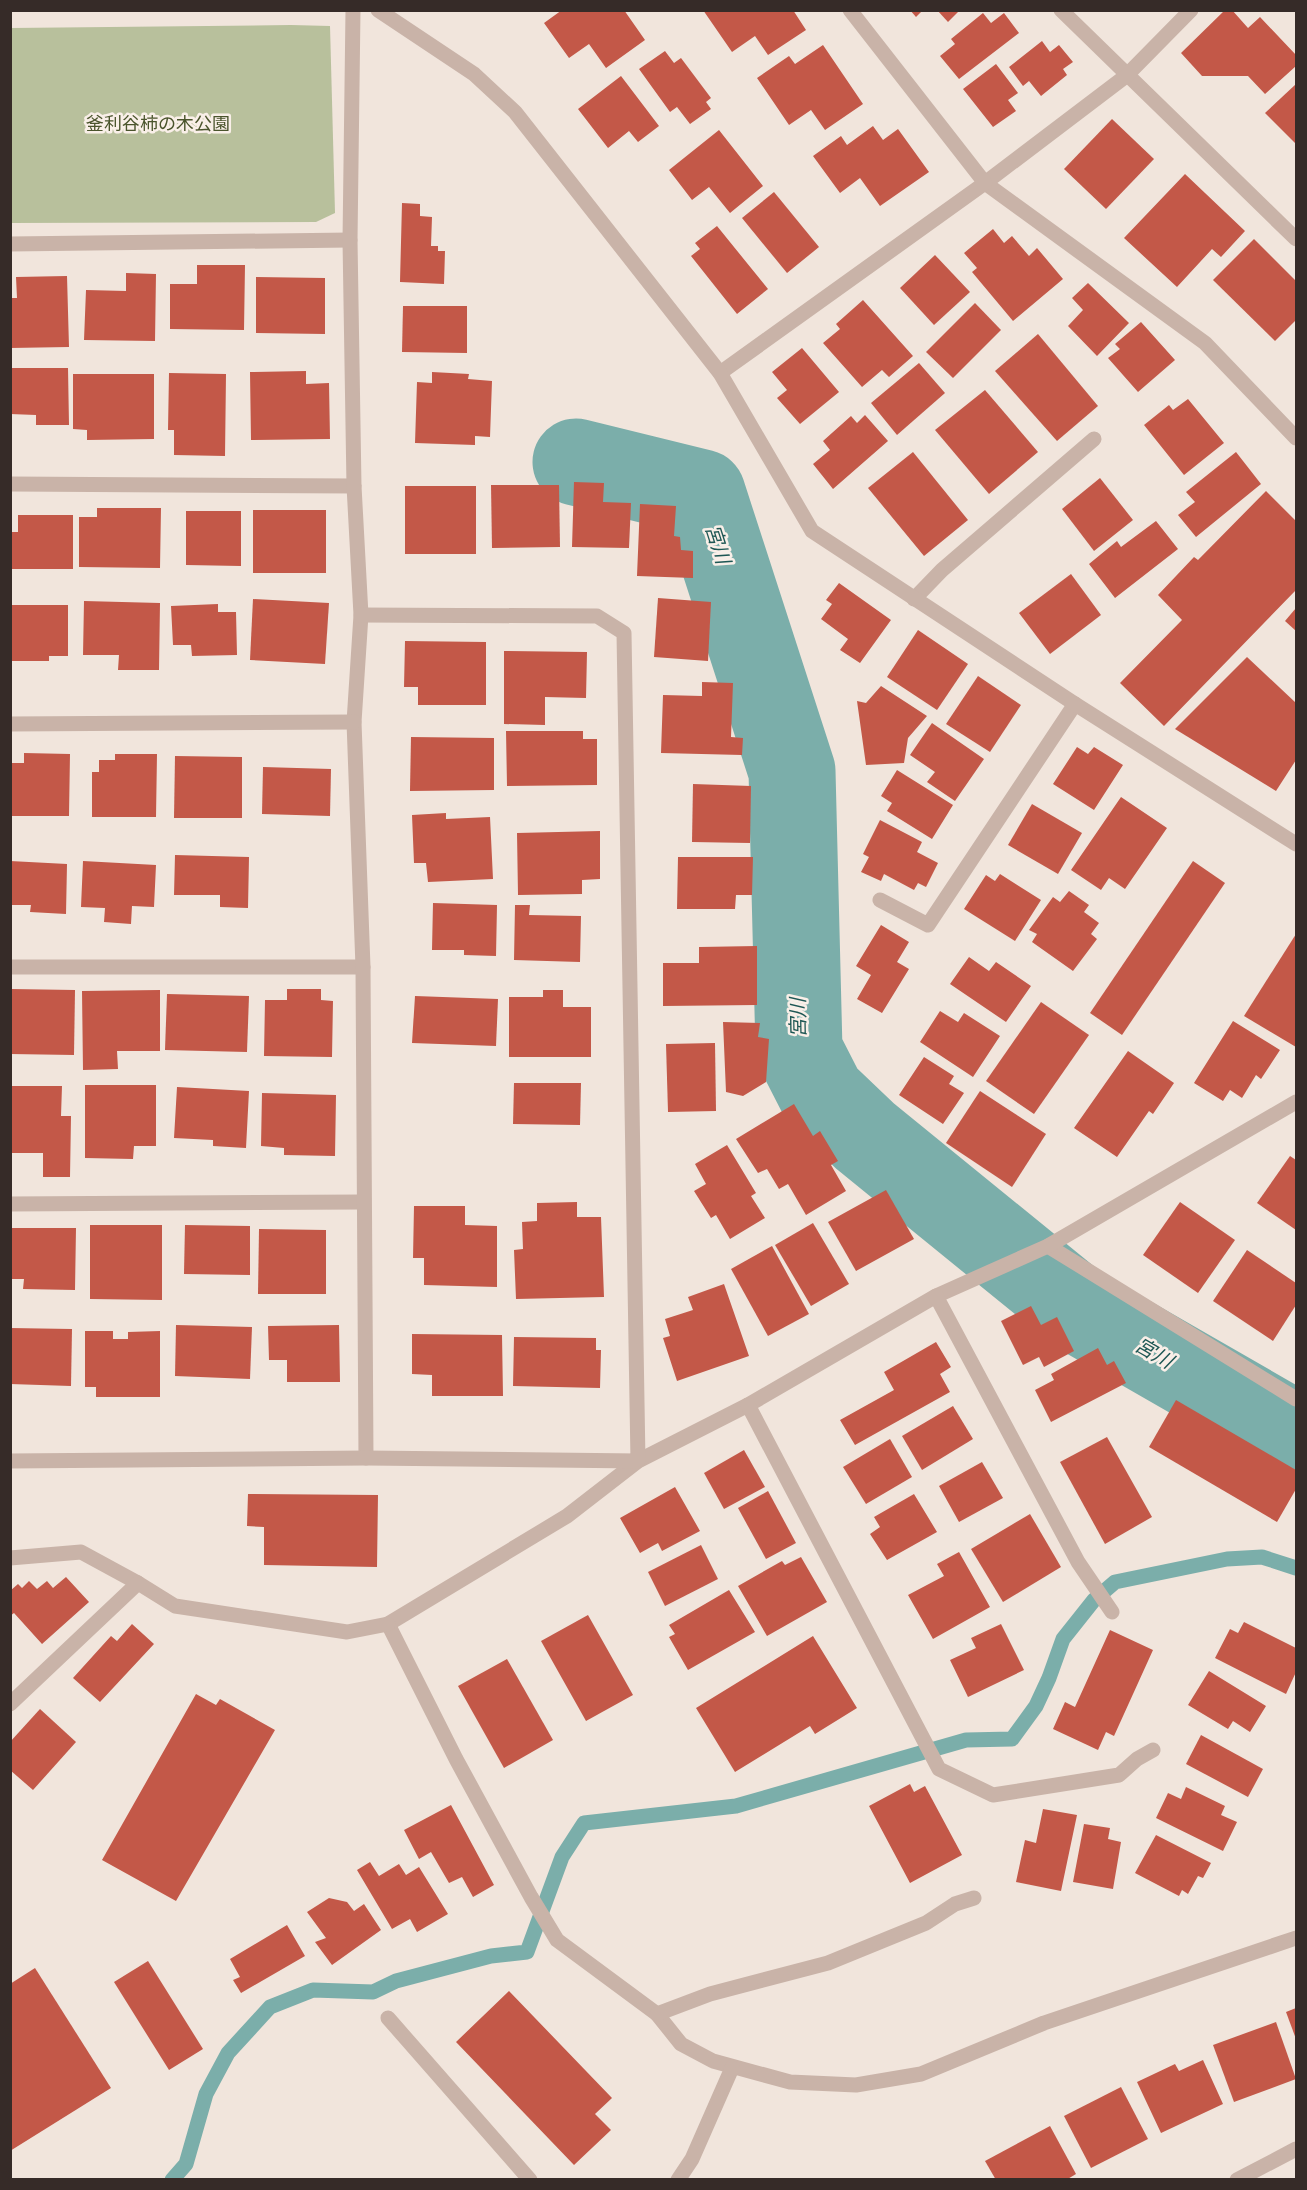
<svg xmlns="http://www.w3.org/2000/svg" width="1307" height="2190" viewBox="0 0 1307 2190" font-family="'Sofia Sans Condensed','Noto Sans JP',sans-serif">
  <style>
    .green { fill: #b8c09c }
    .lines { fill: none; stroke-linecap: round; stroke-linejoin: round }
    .stream { stroke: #7baeaa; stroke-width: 15 }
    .river { stroke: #7baeaa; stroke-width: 87 }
    .building { fill: #c35848 }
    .service { stroke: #c9b3a8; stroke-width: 15 }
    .minor { stroke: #c9b3a8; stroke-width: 15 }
    .tertiary { stroke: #c9b3a8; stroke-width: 15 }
    .labels { text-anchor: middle; stroke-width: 5; stroke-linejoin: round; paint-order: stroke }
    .park-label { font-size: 18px; fill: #4a542c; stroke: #f9efe8 }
    .water-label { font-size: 20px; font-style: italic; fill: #1e5754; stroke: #f9efe8 }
  </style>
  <rect width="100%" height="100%" fill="#f1e5dc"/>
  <!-- green -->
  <polygon class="green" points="291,25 330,26 335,213 316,222 11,223 11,28"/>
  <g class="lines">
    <!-- stream -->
    <polyline class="stream" points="172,2180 186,2164 206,2094 228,2053 270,2007 313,1990 373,1992 396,1981 491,1956 527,1952 562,1857 584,1823 736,1806 966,1740 1012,1739 1036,1706 1049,1678 1063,1639 1094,1600 1115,1582 1227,1559 1262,1557 1296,1568"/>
    <!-- river -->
    <polyline class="river" points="576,462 702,493 792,771 799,1050 822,1095 865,1136 1080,1311 1296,1435"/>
  </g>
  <!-- building -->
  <g class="building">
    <polygon points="562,10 624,10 645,40 606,68 589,44 569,58 544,23"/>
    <polygon points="703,10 793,10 806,30 768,55 755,36 732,52"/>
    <polygon points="910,10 923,10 916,17"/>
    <polygon points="937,10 960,10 948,22"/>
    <polygon points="1225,10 1232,10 1248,28 1260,17 1296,55 1296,66 1265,94 1248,76 1202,76 1181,53"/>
    <polygon points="983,13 991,23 1004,13 1019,33 959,79 940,56 955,44 951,39"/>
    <polygon points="1042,41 1050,52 1059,45 1073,62 1063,69 1067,75 1041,96 1029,81 1023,86 1009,67"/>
    <polygon points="823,45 863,104 825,130 811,110 789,125 757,78 789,56 795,64"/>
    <polygon points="665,51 674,63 681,58 711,98 706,102 711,109 690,124 677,107 670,112 639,69"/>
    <polygon points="996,64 1018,93 1008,100 1016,111 993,127 963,89"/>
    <polygon points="621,76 659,126 638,142 629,131 608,148 578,109"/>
    <polygon points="1296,84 1296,144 1265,113"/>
    <polygon points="1112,119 1154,159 1106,209 1064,169"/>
    <polygon points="873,126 883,140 898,129 929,172 880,206 860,178 840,193 813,156 841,136 847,145"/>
    <polygon points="719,130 763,186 730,213 709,187 692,200 669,170"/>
    <polygon points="1185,174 1245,231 1221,257 1212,249 1177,287 1124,238"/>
    <polygon points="774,192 819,247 787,273 742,218"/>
    <polygon points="402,203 420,204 420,216 432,217 431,246 438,246 438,251 445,251 444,284 400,282"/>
    <polygon points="717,226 768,289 737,314 691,256 700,249 695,243"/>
    <polygon points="993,229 1004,243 1012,236 1029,256 1037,248 1063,279 1013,321 972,272 977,268 964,253"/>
    <polygon points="1254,239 1296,281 1296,320 1275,341 1213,280"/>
    <polygon points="935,255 970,292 934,325 900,288"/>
    <polygon points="197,265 245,265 244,330 170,329 170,284 197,284"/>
    <polygon points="126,273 156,274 155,341 84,340 86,290 126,291"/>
    <polygon points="67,276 69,347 10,348 10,298 17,298 16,277"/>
    <polygon points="256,277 325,278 325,334 256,333"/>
    <polygon points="1088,283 1129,323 1097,356 1068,326 1083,310 1072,298"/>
    <polygon points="863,300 913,356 889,377 882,370 862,387 823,343 840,329 836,324"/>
    <polygon points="975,303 1001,330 953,378 926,352"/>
    <polygon points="403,306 467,306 467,353 402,352"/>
    <polygon points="1141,322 1175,360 1138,392 1108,358 1120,349 1115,344"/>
    <polygon points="1038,334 1098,406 1057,441 995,371"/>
    <polygon points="802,348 839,392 800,424 777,398 787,390 772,372"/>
    <polygon points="919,363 945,393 897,435 871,403"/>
    <polygon points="10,368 68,368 69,425 36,425 36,415 10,414"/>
    <polygon points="306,371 306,384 329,383 330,439 251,440 250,372"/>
    <polygon points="432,372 469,374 468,379 492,381 490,437 475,436 475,445 415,443 417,382 432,383"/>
    <polygon points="169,373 226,374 225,456 174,455 174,430 168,430"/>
    <polygon points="73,374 154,374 154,439 87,440 87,430 73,429"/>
    <polygon points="985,390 1038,452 989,494 935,430"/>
    <polygon points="1188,399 1224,443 1184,475 1144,425 1169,405 1173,410"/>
    <polygon points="865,415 888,441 833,489 813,464 830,450 823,441 851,416 857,423"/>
    <polygon points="913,452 968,520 924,556 868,488"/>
    <polygon points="1236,452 1261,484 1196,537 1178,515 1195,502 1186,492"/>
    <polygon points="1100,478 1133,520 1094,551 1062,509"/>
    <polygon points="574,482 604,483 603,502 631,503 629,548 572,547"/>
    <polygon points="491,485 559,485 560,547 492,548"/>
    <rect x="405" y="486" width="71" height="68"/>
    <polygon points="1266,491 1296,521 1296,590 1164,726 1120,683 1182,620 1158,595 1194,557 1198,560"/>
    <polygon points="640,504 676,506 674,536 680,537 681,550 693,551 693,578 637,576"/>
    <polygon points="97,508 161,508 160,568 79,567 79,517 97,517"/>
    <rect x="253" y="510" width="73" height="63"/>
    <polygon points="186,511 241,511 241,566 186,565"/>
    <polygon points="18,515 73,515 73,569 10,569 10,532 18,532"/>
    <polygon points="1156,521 1178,549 1115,598 1089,564 1117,541 1121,547"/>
    <polygon points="1071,574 1101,615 1050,654 1019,613"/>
    <polygon points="839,583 891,620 860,663 840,650 848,639 821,619 832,604 826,600"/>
    <polygon points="658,598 711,602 708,661 654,657"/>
    <polygon points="253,599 329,603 325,664 250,660"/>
    <polygon points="84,601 160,603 159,670 118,670 119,655 83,655"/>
    <polygon points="218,604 218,612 236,612 237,655 192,656 191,645 173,645 171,606"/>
    <polygon points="10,605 68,605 68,656 49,656 49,661 10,661"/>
    <polygon points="1296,608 1296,631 1285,621"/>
    <polygon points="918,630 968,664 937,710 887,677"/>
    <polygon points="405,641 486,642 486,705 418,705 418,687 404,687"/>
    <polygon points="504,651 587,652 586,698 545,697 545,725 504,724"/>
    <polygon points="1247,657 1296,703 1296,760 1276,791 1175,729"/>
    <polygon points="978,676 1021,705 990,752 946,724"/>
    <polygon points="702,682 733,683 731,737 743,738 742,755 661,753 663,695 702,696"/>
    <polygon points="881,686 927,716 908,738 904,763 866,765 857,701 866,703"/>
    <polygon points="932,723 984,759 955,801 927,782 935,772 910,755"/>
    <polygon points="506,731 583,731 583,739 597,739 597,785 507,786"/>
    <polygon points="411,737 494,738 494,790 410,791"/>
    <polygon points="1077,747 1088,754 1094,747 1123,765 1094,810 1053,784"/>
    <polygon points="24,753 70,754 69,816 10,816 10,763 24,763"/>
    <polygon points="115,754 157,754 156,817 92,817 92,772 99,772 99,760 115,760"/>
    <polygon points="175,756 242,757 242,818 174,818"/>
    <polygon points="263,767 331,769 330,816 262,814"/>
    <polygon points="897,770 953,805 932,839 887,811 892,803 881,796"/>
    <polygon points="693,784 751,786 750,843 692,842"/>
    <polygon points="1121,797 1167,828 1125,889 1109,878 1101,890 1071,870"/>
    <polygon points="1032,804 1082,833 1058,874 1008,845"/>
    <polygon points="446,813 446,819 490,817 493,879 428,882 426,863 414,863 412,815"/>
    <polygon points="880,820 922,842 917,852 938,863 926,887 918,883 914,890 884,874 881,881 861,872 869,857 863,854"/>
    <polygon points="600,831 600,879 582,880 582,894 518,895 517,833"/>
    <polygon points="175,855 249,857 248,908 220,907 220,895 174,895"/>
    <polygon points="678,857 753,857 752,895 736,895 735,909 677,909"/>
    <polygon points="10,861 67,864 66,914 30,912 31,905 10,905"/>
    <polygon points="83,861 156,865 154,907 132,906 131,924 104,922 105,908 81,907"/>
    <polygon points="1193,861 1225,883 1122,1035 1090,1013"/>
    <polygon points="1000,874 1041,900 1015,941 964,909 986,875 995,881"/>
    <polygon points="1069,891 1089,905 1084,912 1099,923 1091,934 1097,939 1073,971 1032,942 1037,934 1029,930 1053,897 1060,902"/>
    <polygon points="433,903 497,905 496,956 464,955 464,950 432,950"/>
    <polygon points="515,905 530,905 529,915 581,916 580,962 514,960"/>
    <polygon points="881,925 909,942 897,962 909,969 882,1013 857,999 871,975 856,966"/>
    <polygon points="1296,934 1296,1047 1244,1016"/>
    <polygon points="757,946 757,1005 663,1006 663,963 699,963 699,947"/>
    <polygon points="969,957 989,971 996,962 1031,986 1006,1022 950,984"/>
    <polygon points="11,989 75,990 74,1055 10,1054"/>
    <polygon points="287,989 321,989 321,1000 333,1001 332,1057 264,1056 265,1000 287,1000"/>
    <polygon points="160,990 160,1051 117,1051 118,1069 83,1070 82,991"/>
    <polygon points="543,990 563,990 563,1007 591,1007 591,1057 509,1057 509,997 543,997"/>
    <polygon points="167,994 249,996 247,1052 165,1050"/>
    <polygon points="415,996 498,999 496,1046 412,1043"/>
    <polygon points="1041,1002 1089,1035 1034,1114 986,1081"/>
    <polygon points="940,1011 958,1022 964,1013 1000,1036 973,1077 920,1042"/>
    <polygon points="1233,1021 1280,1050 1261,1079 1256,1075 1242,1098 1230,1090 1223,1101 1194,1083"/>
    <polygon points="723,1022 760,1023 758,1037 769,1039 766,1082 743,1096 726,1092"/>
    <polygon points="715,1043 716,1111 668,1112 666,1044"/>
    <polygon points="1128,1051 1174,1083 1153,1114 1149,1111 1117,1157 1074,1128"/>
    <polygon points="924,1057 954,1076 949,1084 964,1093 943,1124 899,1095"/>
    <polygon points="514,1083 581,1083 580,1125 513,1124"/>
    <polygon points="85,1085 156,1085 156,1146 134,1146 133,1159 85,1158"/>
    <polygon points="10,1086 62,1086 61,1116 71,1116 70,1177 43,1177 43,1153 10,1153"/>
    <polygon points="177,1087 249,1091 246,1148 213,1146 213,1140 174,1138"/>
    <polygon points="980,1091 1046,1134 1012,1187 946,1143"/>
    <polygon points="262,1093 336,1095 335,1156 284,1155 284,1148 261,1146"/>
    <polygon points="794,1104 813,1136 820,1131 838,1161 831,1165 846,1191 806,1215 788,1184 779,1189 767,1169 758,1173 736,1139"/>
    <polygon points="727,1145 756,1193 751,1196 765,1218 730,1239 716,1215 711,1218 694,1191 706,1184 695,1164"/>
    <polygon points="1290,1156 1296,1160 1296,1230 1257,1203"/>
    <polygon points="886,1190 914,1239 856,1271 828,1222"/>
    <polygon points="577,1202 577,1217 601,1217 604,1297 516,1299 514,1250 523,1249 522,1222 537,1221 537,1203"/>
    <polygon points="1180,1202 1235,1240 1198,1293 1143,1255"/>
    <polygon points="414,1206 465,1206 465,1225 497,1226 497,1287 424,1285 424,1258 413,1258"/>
    <polygon points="813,1223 849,1284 811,1306 775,1245"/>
    <polygon points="90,1225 162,1225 162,1300 90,1299"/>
    <polygon points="185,1225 250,1226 250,1275 184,1274"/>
    <polygon points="10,1228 76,1228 75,1290 23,1289 24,1279 10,1279"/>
    <polygon points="259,1229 326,1230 326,1294 258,1294"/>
    <polygon points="772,1246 809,1314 768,1336 731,1269"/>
    <polygon points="1247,1250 1296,1283 1296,1305 1273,1341 1213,1301"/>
    <polygon points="724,1284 749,1356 677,1381 663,1338 670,1336 665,1319 693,1310 688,1297"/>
    <polygon points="1031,1306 1041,1325 1057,1317 1074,1351 1044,1367 1039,1357 1023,1365 1001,1321"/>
    <polygon points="176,1325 252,1327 250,1379 175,1376"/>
    <polygon points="339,1325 340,1382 287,1382 287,1360 269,1360 268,1326"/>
    <polygon points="10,1328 72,1329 71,1386 10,1384"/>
    <polygon points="85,1331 113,1331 113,1339 128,1339 128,1332 160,1331 160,1397 96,1397 96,1387 85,1387"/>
    <polygon points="412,1334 502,1335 503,1396 432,1396 432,1375 412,1374"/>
    <polygon points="514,1337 596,1338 596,1350 601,1350 600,1388 513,1386"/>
    <polygon points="936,1342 951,1367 940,1374 950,1392 855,1445 840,1420 894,1390 884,1372"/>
    <polygon points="1098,1348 1107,1365 1114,1361 1126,1383 1051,1422 1035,1390 1054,1380 1051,1374"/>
    <polygon points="1176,1400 1296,1470 1296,1489 1277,1522 1149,1447"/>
    <polygon points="953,1406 973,1439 922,1470 902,1436"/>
    <polygon points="1107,1437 1152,1517 1105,1544 1060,1462"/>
    <polygon points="890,1439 912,1477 866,1504 843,1467"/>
    <polygon points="744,1450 765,1487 724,1509 704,1473"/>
    <polygon points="982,1462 1003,1498 959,1522 939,1486"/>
    <polygon points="675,1487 700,1531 662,1551 658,1543 640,1553 620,1518"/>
    <polygon points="768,1491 796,1543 766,1559 738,1508"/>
    <polygon points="248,1494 378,1495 377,1567 264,1565 264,1527 247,1526"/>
    <polygon points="914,1494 937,1532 887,1560 870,1534 880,1527 874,1517"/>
    <polygon points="1030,1514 1061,1567 1003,1602 971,1549"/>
    <polygon points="701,1545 718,1579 665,1606 648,1572"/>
    <polygon points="959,1552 990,1607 933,1639 908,1595 944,1576 937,1564"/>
    <polygon points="801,1557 827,1602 767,1636 738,1586 782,1561 785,1565"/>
    <polygon points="66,1577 89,1602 42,1644 14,1613 10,1616 10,1591 18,1584 22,1588 29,1581 37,1589 47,1581 53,1588"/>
    <polygon points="729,1590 755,1632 688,1670 669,1637 675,1634 669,1625"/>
    <polygon points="588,1615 633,1695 586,1721 541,1641"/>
    <polygon points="1244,1622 1296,1648 1296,1672 1286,1694 1215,1658 1230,1629 1238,1633"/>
    <polygon points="132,1624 154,1644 100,1702 73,1678 111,1636 117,1641"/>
    <polygon points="1001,1624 1024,1670 968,1697 950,1660 976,1648 971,1638"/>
    <polygon points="1110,1630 1153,1650 1114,1736 1106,1732 1098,1750 1053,1729 1065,1702 1075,1707"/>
    <polygon points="813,1636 857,1708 815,1734 810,1726 735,1772 696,1708"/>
    <polygon points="507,1659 553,1740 504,1768 458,1686"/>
    <polygon points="1209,1671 1266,1706 1250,1732 1233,1721 1228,1729 1188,1705"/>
    <polygon points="196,1694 216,1705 220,1699 275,1730 176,1901 102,1860"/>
    <polygon points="40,1709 76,1742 33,1790 10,1770 10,1742"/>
    <polygon points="1201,1735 1263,1769 1248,1797 1186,1764"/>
    <polygon points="910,1784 914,1792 925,1786 962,1855 910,1883 869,1806"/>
    <polygon points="1186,1787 1225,1806 1221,1815 1237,1822 1223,1851 1156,1818 1168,1793 1181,1799"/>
    <polygon points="451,1805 494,1885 473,1897 462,1877 449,1883 431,1852 419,1859 404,1830"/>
    <polygon points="1043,1809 1077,1815 1061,1891 1016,1882 1025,1840 1036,1843"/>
    <polygon points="1084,1824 1110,1828 1108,1839 1121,1842 1113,1889 1073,1882"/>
    <polygon points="1156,1835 1211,1863 1203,1878 1198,1876 1188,1894 1182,1890 1179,1896 1135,1873"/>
    <polygon points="370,1862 379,1876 399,1864 406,1875 419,1867 448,1914 417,1932 410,1919 392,1929 357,1870"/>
    <polygon points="329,1898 347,1902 354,1911 364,1904 381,1930 332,1965 315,1942 326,1938 307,1912"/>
    <polygon points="287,1925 305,1956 241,1993 233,1980 240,1977 230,1959"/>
    <polygon points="148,1961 203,2049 169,2070 114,1982"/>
    <polygon points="35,1968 111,2088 10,2151 10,1984"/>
    <polygon points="509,1991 612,2098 595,2114 611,2130 574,2165 456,2042"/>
    <polygon points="1296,2008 1296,2039 1286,2012"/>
    <polygon points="1276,2022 1296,2079 1234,2102 1213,2045"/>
    <polygon points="1203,2060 1223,2104 1161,2133 1137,2082 1175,2064 1179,2071"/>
    <polygon points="1121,2087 1148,2139 1091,2168 1064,2116"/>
    <polygon points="1050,2126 1076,2174 1066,2180 996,2180 985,2161"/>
  </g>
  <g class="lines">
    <!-- service -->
    <g class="service">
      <polyline points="914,599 942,570 1094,439"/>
      <polyline points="1048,1246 1296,1399"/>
      <polyline points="10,1558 81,1552 138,1583"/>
    </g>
    <!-- minor -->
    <g class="minor">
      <polyline points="1061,10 1296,239"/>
      <polyline points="1191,10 1126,76 985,183 1205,343 1296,438"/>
      <polyline points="10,244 350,240"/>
      <polyline points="720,373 985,183 850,10"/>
      <polyline points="10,484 354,486"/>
      <polyline points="880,900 928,925 1075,704"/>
      <polyline points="10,967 363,967"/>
      <polyline points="1296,1102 1048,1246 936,1296 748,1405 638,1461 567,1516 388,1624 456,1759 531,1897 557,1940 657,2014 681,2044 713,2061 790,2082 856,2085 921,2074 1044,2023 1296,1938"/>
      <polyline points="10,1204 363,1202"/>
      <polyline points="936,1296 1078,1562 1112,1612"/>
      <polyline points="748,1405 939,1769 993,1795 1119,1775 1137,1759 1153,1750"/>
      <polyline points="10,1704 138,1583 175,1606 347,1632 388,1624"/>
      <polyline points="657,2014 710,1994 828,1963 926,1923 955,1904 974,1898"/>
      <polyline points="388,2018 530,2180"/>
      <polyline points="678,2180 692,2159 732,2068"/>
      <polyline points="1237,2180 1296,2149"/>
    </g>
    <!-- tertiary -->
    <g class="tertiary">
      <polyline points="353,10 350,240 354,486 361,615 354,722 363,967 366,1458"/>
      <polyline points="378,10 474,74 515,112 720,373 812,531 1075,704 1296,844"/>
      <polyline points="10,724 354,722"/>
      <polyline points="10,1461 366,1458 638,1461 624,633 597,616 361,615"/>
    </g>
  </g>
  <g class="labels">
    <!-- park labels -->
    <g class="park-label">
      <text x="158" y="130">釜利谷柿の木公園</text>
    </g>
    <!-- water labels -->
    <g class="water-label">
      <text transform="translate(718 544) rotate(72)" y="7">宮川</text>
      <text transform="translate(798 1018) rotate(-91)" y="7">宮川</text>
      <text transform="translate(1154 1353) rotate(30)" y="7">宮川</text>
    </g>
  </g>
  <!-- border -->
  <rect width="1307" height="2190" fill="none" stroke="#362b28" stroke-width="24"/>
</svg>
